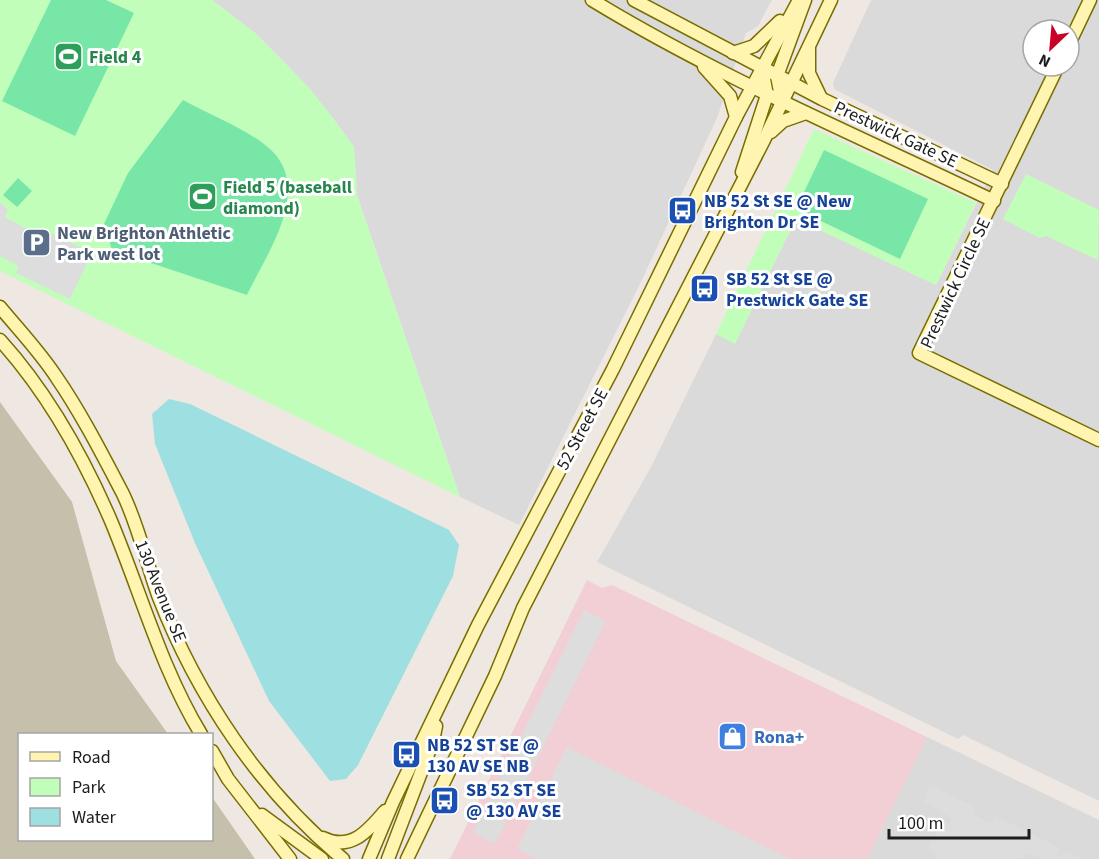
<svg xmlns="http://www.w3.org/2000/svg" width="1099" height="859" viewBox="0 0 1099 859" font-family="'Source Sans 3',sans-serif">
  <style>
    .residential { fill: #dbdada; fill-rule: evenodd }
    .commercial { fill: #f2cfd4 }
    .construction { fill: #c4c0ac }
    .park { fill: #c1feba }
    .pitch { fill: #78e6a7 }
    .parking { fill: #ddd }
    .water { fill: #9edfe1 }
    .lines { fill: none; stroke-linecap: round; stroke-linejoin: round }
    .secondary-casing { stroke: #786e00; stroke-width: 15 }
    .secondary { stroke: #fff4b0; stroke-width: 12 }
    .labels { text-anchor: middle; stroke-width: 6; stroke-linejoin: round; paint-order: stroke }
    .leisure-label { font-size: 18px; font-weight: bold; fill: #27864d; stroke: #fff; text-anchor: start }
    .street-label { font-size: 18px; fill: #1d1d1d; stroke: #fff }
    .transit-label { font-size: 18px; font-weight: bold; fill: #164399; stroke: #fff; text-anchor: start }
    .service-label { font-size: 18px; font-weight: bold; fill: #4e5e75; stroke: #fff; text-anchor: start }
    .shop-label { font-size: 18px; font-weight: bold; fill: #366cbe; stroke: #fff; text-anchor: start }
  </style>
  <rect width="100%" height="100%" fill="#efe8e2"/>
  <!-- residential -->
  <g class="residential">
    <polygon points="212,0 772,0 758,26 746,33 717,118 640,284 519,525 460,497 357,195 354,147 310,89 284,62 255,33"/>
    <path d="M871 0H1099V801L963 735 958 739 597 562 651 467 716 334 735 343 796 218 936 285 993 170 834 89 833 83ZM1033 30H1069V66H1033Z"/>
    <polygon points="927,737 1099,820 1099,859 867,859"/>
  </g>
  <!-- commercial -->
  <polygon class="commercial" points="587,580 602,588 612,585 927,737 867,859 450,859"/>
  <!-- construction -->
  <polygon class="construction" points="0,402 72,502 116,661 168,734 20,734 20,840 212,840 212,797 255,859 0,859"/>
  <!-- park -->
  <g class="park">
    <polygon points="0,0 212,0 255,33 310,89 333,118 354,147 357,196 460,497 0,271"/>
    <polygon points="814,129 976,203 936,285 796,219 735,344 716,334"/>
    <polygon points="1026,174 1099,210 1098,260 1046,236 1040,238 1003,219"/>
  </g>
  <!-- pitch -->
  <g class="pitch">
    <polygon points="51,0 106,0 134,13 75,136 2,101"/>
    <path d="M183 100C210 115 255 132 275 154 310 195 265 256 247 295L112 250 104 224 128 173Z"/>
    <polygon points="824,150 928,199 900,259 796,209"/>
    <polygon points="18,178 32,191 17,207 3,195"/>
  </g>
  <!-- parking -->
  <g class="parking">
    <polygon points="0,202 8,210 5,217 34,233 38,227 92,253 70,299 16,273 19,266 0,256"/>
    <polygon points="584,610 606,621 495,844 473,833"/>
    <polygon points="567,747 790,859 537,859 517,849"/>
    <polygon points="930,785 975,807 972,814 991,823 995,816 1060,848 1057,855 1062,857 1065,851 1082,859 1042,859 1029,853 1020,859 937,859 935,853 928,849 942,821 949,824 952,818 923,801"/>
  </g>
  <!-- water -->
  <polygon class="water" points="169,399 190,404 449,530 459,545 453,576 358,765 346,779 330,781 269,701 195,543 155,444 152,414"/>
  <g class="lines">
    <defs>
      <g id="secondary">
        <path d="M592 0C720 78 859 136 994 201"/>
        <polyline points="634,0 822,99 1002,184"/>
        <polyline points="1069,44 1090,0"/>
        <polyline points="809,49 809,73 821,98"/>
        <polyline points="733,53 754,46 780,21"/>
        <polyline points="1058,66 919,353 1099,440"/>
        <polyline points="704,67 730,96 736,117"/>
        <polyline points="782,102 777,76 805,0"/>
        <polyline points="771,132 783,121 806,113"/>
        <polyline points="742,172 767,95 762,68"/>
        <path d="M0 307C19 330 41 353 57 378 81 413 102 454 122 492 138 524 146 561 158 595 197 696 260 790 343 859"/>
        <path d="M0 340C48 393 83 456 111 521 141 593 161 668 201 734"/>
        <polyline points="212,751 228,779 290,859"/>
        <polyline points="262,815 322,859"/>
        <path d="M323 838C351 852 369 830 385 811"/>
        <polyline points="369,859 393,802 478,625 613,369 736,117 799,0"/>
        <polyline points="388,859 433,741 436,726"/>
        <polyline points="407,859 495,676 523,608 764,140 831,0"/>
      </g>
    </defs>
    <!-- secondary casing -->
    <use href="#secondary" class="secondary-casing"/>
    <!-- secondary -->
    <use href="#secondary" class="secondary"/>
  </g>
  <!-- icons -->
  <defs>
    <symbol id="stadium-square" viewBox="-11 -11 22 22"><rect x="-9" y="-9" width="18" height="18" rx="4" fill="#2e9e5b" stroke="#fff"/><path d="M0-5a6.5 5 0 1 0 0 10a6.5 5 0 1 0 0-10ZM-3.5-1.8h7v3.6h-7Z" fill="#fff"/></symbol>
    <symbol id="bus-square" viewBox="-11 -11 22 22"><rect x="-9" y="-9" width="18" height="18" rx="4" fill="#1a4fb4" stroke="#fff"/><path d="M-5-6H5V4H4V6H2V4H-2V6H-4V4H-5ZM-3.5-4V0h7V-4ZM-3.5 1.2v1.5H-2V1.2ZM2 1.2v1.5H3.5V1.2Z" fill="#fff"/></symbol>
    <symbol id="parking-square" viewBox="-11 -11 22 22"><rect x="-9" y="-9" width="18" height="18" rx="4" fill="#5c6f8a" stroke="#fff"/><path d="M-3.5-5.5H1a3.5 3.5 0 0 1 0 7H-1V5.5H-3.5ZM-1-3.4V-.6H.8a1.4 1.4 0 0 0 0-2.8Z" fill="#fff"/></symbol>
    <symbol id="shop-square" viewBox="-11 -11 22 22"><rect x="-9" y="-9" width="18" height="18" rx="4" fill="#3f7fe0" stroke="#fff"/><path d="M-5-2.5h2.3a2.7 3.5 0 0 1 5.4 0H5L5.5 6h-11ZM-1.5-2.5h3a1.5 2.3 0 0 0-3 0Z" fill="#fff"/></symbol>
  </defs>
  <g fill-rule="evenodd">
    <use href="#stadium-square" x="52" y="40" width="33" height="33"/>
    <use href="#stadium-square" x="186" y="180" width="33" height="33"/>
    <use href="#bus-square" x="666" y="194" width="33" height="33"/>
    <use href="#parking-square" x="20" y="226" width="33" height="33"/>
    <use href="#bus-square" x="688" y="272" width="33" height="33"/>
    <use href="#shop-square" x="716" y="720" width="33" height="33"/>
    <use href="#bus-square" x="390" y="738" width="33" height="33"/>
    <use href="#bus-square" x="428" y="784" width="33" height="33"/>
  </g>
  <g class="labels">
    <!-- leisure labels -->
    <g class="leisure-label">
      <text x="89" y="63">Field 4</text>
      <text x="223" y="193">Field 5 (baseball<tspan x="223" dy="21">diamond)</tspan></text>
    </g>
    <!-- street labels -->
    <g class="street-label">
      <text transform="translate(896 134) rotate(25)" y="6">Prestwick Gate SE</text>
      <text transform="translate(955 283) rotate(-65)" y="6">Prestwick Circle SE</text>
      <text transform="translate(582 429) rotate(-62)" y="6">52 Street SE</text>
      <text transform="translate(161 591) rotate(68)" y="6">130 Avenue SE</text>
    </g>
    <!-- transit labels -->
    <g class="transit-label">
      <text x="704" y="207">NB 52 St SE @ New<tspan x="704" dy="21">Brighton Dr SE</tspan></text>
      <text x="726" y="285">SB 52 St SE @<tspan x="726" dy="21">Prestwick Gate SE</tspan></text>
      <text x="427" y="751">NB 52 ST SE @<tspan x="427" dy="21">130 AV SE NB</tspan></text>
      <text x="466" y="796">SB 52 ST SE<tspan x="466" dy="21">@ 130 AV SE</tspan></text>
    </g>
    <!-- service labels -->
    <g class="service-label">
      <text x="57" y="239">New Brighton Athletic<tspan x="57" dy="21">Park west lot</tspan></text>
    </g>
    <!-- shop labels -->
    <g class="shop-label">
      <text x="754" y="743">Rona+</text>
    </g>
  </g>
  <!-- legend -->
  <rect x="18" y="733" width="195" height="108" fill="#ffffff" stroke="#a5a5a5" stroke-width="1.5"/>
  <rect x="30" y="752" width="30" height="9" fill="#fff4b0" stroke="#a5a5a5" stroke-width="1.5"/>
  <text x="72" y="763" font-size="18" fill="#1d1d1d">Road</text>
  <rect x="30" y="778" width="30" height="18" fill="#c1feba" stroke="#a5a5a5" stroke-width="1.5"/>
  <text x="72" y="793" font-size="18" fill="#1d1d1d">Park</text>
  <rect x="30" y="808" width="30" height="18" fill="#9edfe1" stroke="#a5a5a5" stroke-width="1.5"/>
  <text x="72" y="823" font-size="18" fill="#1d1d1d">Water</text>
  <!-- north arrow -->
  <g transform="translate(1051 48) rotate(206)"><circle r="28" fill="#ffffff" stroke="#a5a5a5" stroke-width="1.5"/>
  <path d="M0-4.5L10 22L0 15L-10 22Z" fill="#ca0026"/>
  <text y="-9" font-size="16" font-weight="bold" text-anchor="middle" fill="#1d1d1d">N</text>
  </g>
  <!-- scale -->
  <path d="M889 829v9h140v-9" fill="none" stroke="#1d1d1d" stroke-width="3"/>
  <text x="898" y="829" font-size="18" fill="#1d1d1d" stroke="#ffffff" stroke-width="4.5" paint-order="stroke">100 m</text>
</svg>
